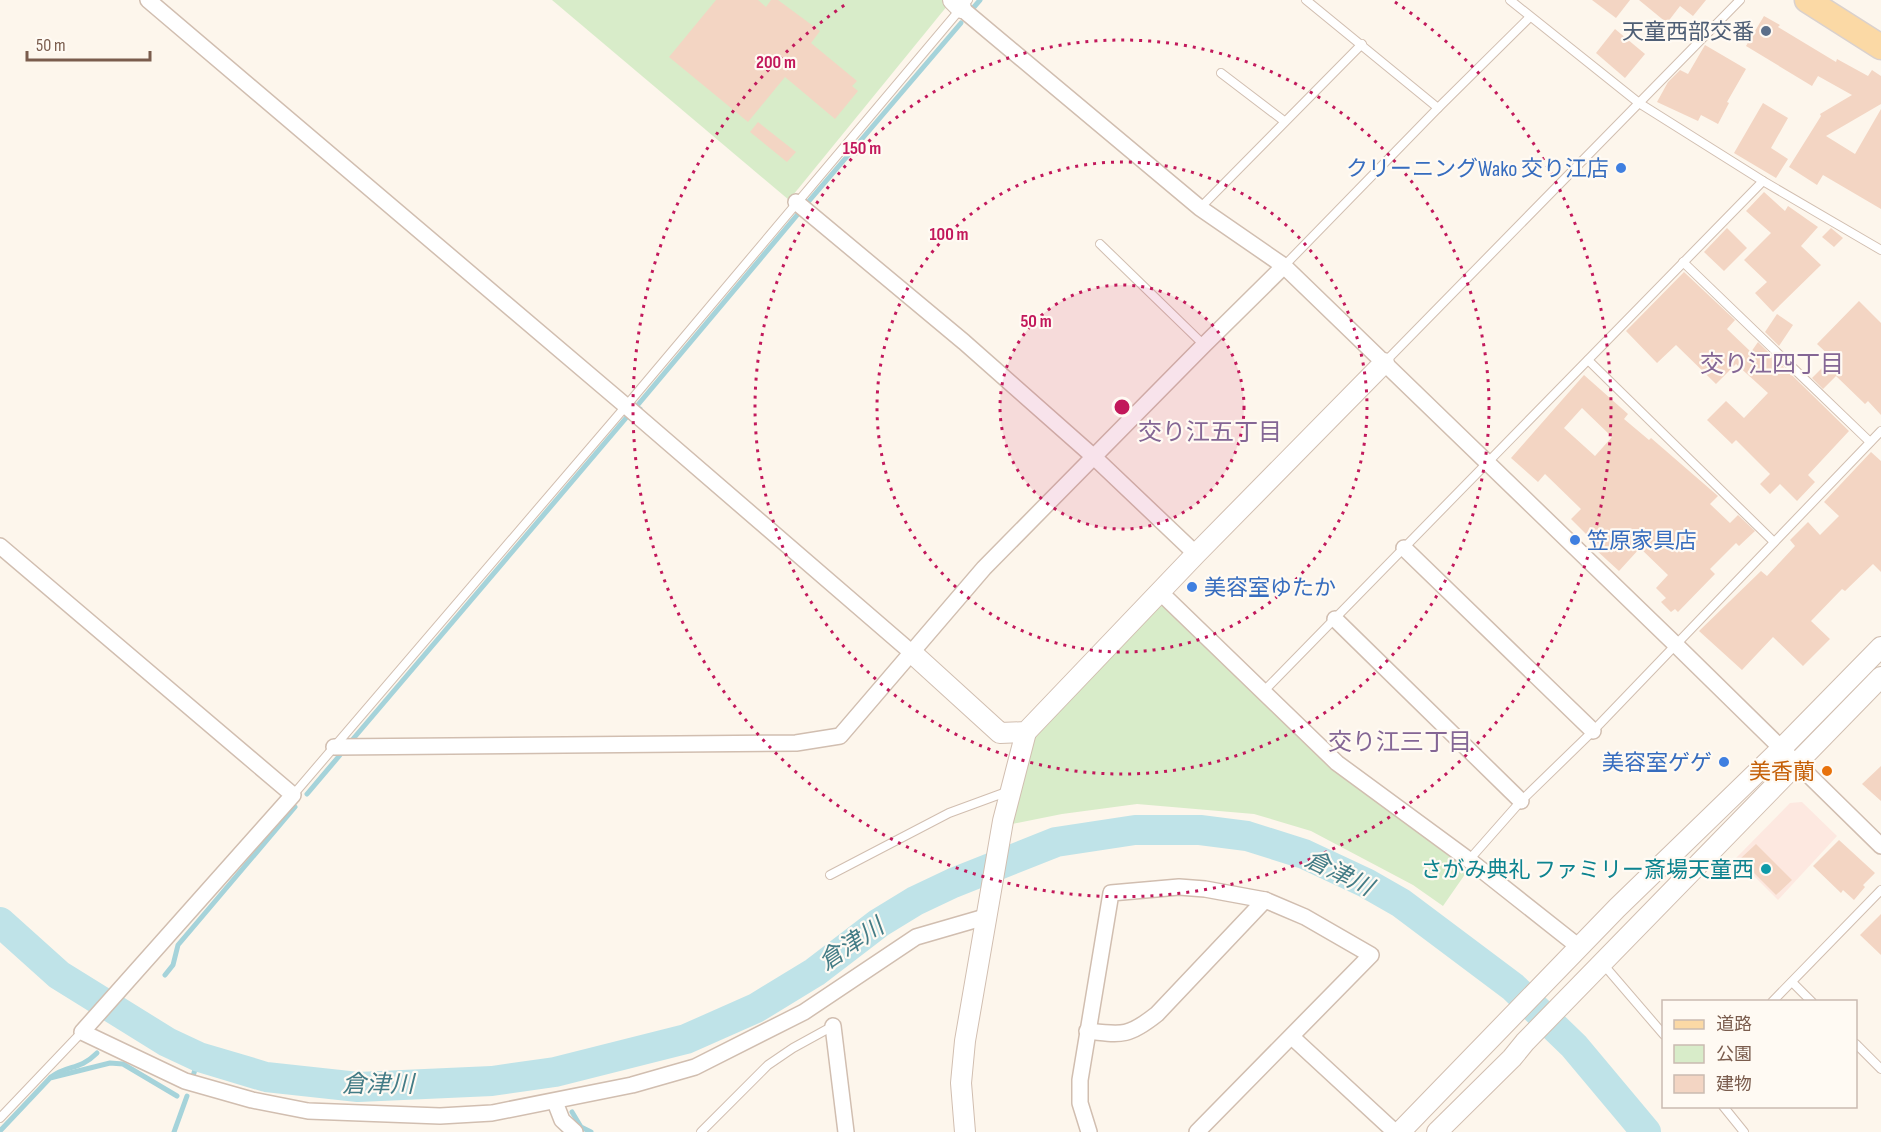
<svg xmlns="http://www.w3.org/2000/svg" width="1881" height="1132" viewBox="0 0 1881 1132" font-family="'Sofia Sans Condensed','Noto Sans JP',sans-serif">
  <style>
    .commercial { fill: #fde8e0 }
    .green { fill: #d8ecc9 }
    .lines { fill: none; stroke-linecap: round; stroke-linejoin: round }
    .stream { stroke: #a5d3da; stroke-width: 5 }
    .river { stroke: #bfe3e8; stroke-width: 30 }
    .building { fill: #f3d5c3; fill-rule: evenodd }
    .service-casing { stroke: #d1beb0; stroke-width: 10 }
    .minor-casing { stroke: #d1beb0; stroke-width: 18 }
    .tertiary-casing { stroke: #d1beb0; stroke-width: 22 }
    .primary-casing { stroke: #dad1cd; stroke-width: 27 }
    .service { stroke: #fff; stroke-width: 8 }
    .minor { stroke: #fff; stroke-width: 15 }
    .tertiary { stroke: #fff; stroke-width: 20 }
    .primary { stroke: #fbd9a5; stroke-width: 24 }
    .ring { fill: none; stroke: #c2185b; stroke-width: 3; stroke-dasharray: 3 6 }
    .service-dot { fill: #5c6f8a; stroke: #fffaf3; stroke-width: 2 }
    .shop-dot { fill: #3f7fe0; stroke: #fffaf3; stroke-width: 2 }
    .food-dot { fill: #e8710a; stroke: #fffaf3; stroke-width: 2 }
    .culture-dot { fill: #0f9aa8; stroke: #fffaf3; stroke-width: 2 }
    .labels { text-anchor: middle; stroke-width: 4.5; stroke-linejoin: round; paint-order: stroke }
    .service-label { font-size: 22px; fill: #4e5e75; stroke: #fffaf3; text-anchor: end }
    .shop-label { font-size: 22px; fill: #366cbe; stroke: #fffaf3; text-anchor: end }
    .food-label { font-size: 22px; fill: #c56008; stroke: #fffaf3; text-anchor: end }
    .culture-label { font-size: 22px; fill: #0d838f; stroke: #fffaf3; text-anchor: end }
    .neighbourhood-label { font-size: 24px; fill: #846695; stroke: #fffaf3 }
    .water-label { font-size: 24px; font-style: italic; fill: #437c86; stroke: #fffaf3 }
    .centre { fill: #c2185b; stroke: #fffaf3; stroke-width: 3 }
    .ring-label { font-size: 18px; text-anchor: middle; font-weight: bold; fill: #c2185b; stroke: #fffaf3; stroke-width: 4.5; stroke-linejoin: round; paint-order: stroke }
  </style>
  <rect width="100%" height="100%" fill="#fdf6ec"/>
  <!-- commercial -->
  <polygon class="commercial" points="1802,802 1837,836 1778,900 1736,858 1790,803"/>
  <!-- green -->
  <g class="green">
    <polygon points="552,0 952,0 789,200"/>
    <polygon points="1161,602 1331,768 1468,870 1443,906 1413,885 1311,831 1254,814 1137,804 1062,814 1012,824 1033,733"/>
  </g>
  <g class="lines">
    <!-- stream -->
    <g class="stream">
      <polyline points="974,7 980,0"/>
      <polyline points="809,201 961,23"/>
      <polyline points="640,409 636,407 798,214"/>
      <polyline points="353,739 626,418"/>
      <polyline points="307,794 340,755"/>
      <polyline points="165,975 173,965 178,945 295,807"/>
      <polyline points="193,1076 199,1057"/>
      <path d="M51 1077C68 1064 79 1071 97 1053"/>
      <polyline points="572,1112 581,1127 591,1132"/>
      <polyline points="0,1131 50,1078 110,1063 123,1064 177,1096"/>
      <polyline points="174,1132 187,1096"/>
    </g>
    <!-- river -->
    <polyline class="river" points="0,922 59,975 167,1042 199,1057 266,1077 358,1087 492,1081 555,1072 686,1039 756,1008 815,972 879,923 915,901 953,883 1056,842 1135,830 1200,830 1247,836 1304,854 1366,883 1401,903 1513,987 1574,1046 1646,1132"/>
  </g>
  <!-- building -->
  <g class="building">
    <polygon points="716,0 758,0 766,7 771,0 778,0 820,31 811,43 857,81 852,86 858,91 835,119 785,77 748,122 669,57"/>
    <polygon points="1592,0 1630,0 1616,18"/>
    <polygon points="1639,0 1706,0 1693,16 1680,6 1667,23"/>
    <polygon points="1764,16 1780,25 1778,27 1836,62 1837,59 1868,76 1872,70 1881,76 1881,104 1826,136 1855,154 1881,109 1881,209 1823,175 1817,185 1789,167 1821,116 1820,114 1852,95 1818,76 1812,86 1746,46"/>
    <polygon points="1615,29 1645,54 1625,78 1596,53"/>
    <polygon points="1705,45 1746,69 1727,102 1729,103 1718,124 1701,115 1698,121 1657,102 1668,82 1680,70 1688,74"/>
    <polygon points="1763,103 1788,118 1771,148 1788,159 1776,178 1734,153"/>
    <polygon points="758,122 796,152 787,162 750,132"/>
    <polygon points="1764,192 1785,211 1788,206 1818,227 1801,246 1821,265 1773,312 1755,293 1767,282 1744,260 1771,233 1746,211"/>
    <polygon points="1727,228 1747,248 1724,271 1704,252"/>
    <polygon points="1831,228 1843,238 1834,247 1822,237"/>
    <polygon points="1684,272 1735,320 1727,329 1751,352 1758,342 1849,431 1808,475 1815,482 1797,501 1780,484 1770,494 1760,484 1770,474 1736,440 1732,444 1707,420 1726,401 1744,418 1768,393 1736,364 1716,384 1676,345 1657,363 1626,331"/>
    <polygon points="1859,301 1881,323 1881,415 1868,401 1865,404 1836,376 1823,389 1812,378 1832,358 1817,344"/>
    <polygon points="1777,314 1793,325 1779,346 1765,332"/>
    <path d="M1584 375 1628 414 1624 419 1649 440 1651 438 1718 496 1710 504 1730 523 1738 515 1755 531 1739 546 1736 543 1710 569 1715 574 1678 612 1675 609 1671 612 1661 602 1666 598 1656 588 1668 575 1640 548 1619 571 1596 550 1599 547 1571 519 1581 509 1545 474 1538 482 1511 458ZM1582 408 1612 437 1595 456 1564 428Z"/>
    <polygon points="1871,452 1881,461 1881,572 1873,564 1845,591 1842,589 1811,621 1830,639 1803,666 1773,637 1742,670 1699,631 1761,571 1767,576 1795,546 1790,540 1808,522 1820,535 1839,516 1824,502"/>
    <polygon points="1881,766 1881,801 1862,784"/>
    <polygon points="1839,840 1875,873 1863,885 1865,887 1854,900 1843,890 1841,893 1813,866"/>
    <polygon points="1756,844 1792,880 1776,895 1740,859"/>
    <polygon points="1881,914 1881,955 1860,935"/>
  </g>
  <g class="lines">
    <defs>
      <g id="service">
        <polyline points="1306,0 1438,108"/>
        <polyline points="1510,0 1639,103 1763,181 1881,250"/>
        <polyline points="1221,73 1284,121"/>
        <polyline points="1200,208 1362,44"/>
        <polyline points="1100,244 1204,345"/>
        <polyline points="1683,262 1870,442"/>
        <polyline points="1284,266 1438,108 1530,17"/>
        <polyline points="1588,360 1774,542"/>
        <polyline points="1384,363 1740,0"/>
        <polyline points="1263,692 1763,181"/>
        <polyline points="293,795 626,406 968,0"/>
        <polyline points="1469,860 1521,801 1593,731 1881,431"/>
        <polyline points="830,875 949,813 1009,791"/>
        <polyline points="1603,964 1664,1035"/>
        <polyline points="1792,982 1812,1002"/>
        <polyline points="1772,1002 1881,890"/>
        <polyline points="1856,1044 1881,1069"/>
        <polyline points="1723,1106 1744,1132"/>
        <polyline points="0,1118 82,1032"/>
        <polyline points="701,1132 768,1065 793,1048 833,1026"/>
      </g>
      <g id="minor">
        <polyline points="148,0 626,406 911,652"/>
        <polyline points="961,8 1200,208 1284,266 1675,644 1881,846"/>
        <polyline points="796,202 964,342 1094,457 1196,554"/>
        <polyline points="0,546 293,795 82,1032 185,1081 252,1100 308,1111 440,1116 492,1113 632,1085 695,1067 804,1012 916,937 985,917"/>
        <polyline points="1404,548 1593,731"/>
        <polyline points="1160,592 1337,763 1469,860 1579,947"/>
        <polyline points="1335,619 1521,801"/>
        <polyline points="334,747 796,743 840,736 984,568 1204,345 1284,266"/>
        <polyline points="833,1026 846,1132"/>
        <path d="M1087 1031C1122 1035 1128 1037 1157 1014L1265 900"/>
        <polyline points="1292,1037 1395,1132"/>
        <polyline points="555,1102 562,1120 575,1132"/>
        <polyline points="1089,1132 1080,1103 1080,1080 1111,893 1179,887 1205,889 1265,900 1305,917 1371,955 1197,1132"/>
      </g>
      <g id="tertiary">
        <polyline points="953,0 961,8"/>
        <polyline points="911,652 1000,733 1026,732 1196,554 1384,363"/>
        <polyline points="965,1132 961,1083 965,1041 1003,821 1026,732"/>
        <polyline points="1400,1132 1617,908 1781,749 1881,647"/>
        <polyline points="1437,1132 1512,1058 1525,1042 1881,677"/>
      </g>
      <polyline id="primary" points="1807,0 1881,47"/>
    </defs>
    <!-- service casing -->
    <use href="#service" class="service-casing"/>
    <!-- minor casing -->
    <use href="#minor" class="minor-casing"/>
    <!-- tertiary casing -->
    <use href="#tertiary" class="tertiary-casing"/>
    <!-- primary casing -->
    <use href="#primary" class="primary-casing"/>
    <!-- service -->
    <use href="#service" class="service"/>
    <!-- minor -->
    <use href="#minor" class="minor"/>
    <!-- tertiary -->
    <use href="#tertiary" class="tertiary"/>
    <!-- primary -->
    <use href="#primary" class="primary"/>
  </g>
  <!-- distance rings -->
  <circle cx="1122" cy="407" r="122" fill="#c2185b" fill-opacity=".12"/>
  <g class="ring">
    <circle cx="1122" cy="407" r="122"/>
    <circle cx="1122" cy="407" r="245"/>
    <circle cx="1122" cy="407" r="367"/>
    <path d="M1395 2A489 489 0 1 1 849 2"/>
  </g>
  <!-- markers -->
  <circle class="service-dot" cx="1766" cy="31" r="6"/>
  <g class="shop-dot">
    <circle cx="1621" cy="168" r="6"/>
    <circle cx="1575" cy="540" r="6"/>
    <circle cx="1192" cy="587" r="6"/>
    <circle cx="1724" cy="762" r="6"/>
  </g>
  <circle class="food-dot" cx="1827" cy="771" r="6"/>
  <circle class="culture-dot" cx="1766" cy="869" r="6"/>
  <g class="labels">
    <!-- service labels -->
    <g class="service-label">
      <text x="1754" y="39">天童西部交番</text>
    </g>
    <!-- shop labels -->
    <g class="shop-label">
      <text x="1609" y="176">クリーニングWako 交り江店</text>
      <text x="1587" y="548" text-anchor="start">笠原家具店</text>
      <text x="1204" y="595" text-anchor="start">美容室ゆたか</text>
      <text x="1712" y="770">美容室ゲゲ</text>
    </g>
    <!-- food labels -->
    <g class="food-label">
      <text x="1815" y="779">美香蘭</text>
    </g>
    <!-- culture labels -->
    <g class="culture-label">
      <text x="1754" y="877">さがみ典礼 ファミリー斎場天童西</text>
    </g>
    <!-- neighbourhood labels -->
    <g class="neighbourhood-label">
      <text x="1772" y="372">交り江四丁目</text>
      <text x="1210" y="440">交り江五丁目</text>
      <text x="1400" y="750">交り江三丁目</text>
    </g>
    <!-- water labels -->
    <g class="water-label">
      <text transform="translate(1339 873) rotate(26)" y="8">倉津川</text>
      <text transform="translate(851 944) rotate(-34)" y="8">倉津川</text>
      <text x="378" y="1092">倉津川</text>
    </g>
  </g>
  <circle cx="1122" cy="407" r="9" class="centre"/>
  <g class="ring-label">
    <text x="776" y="68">200 m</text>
    <text x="862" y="154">150 m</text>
    <text x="949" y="240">100 m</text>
    <text x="1036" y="327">50 m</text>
  </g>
  <!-- legend -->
  <rect x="1662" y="1000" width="195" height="108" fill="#fffaf3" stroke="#cabbb1" stroke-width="1.5"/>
  <rect x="1674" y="1020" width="30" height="9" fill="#fbd9a5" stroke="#cabbb1" stroke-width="1.5"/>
  <text x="1716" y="1030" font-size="18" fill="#7a5c4d">道路</text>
  <rect x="1674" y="1045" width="30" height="18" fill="#d8ecc9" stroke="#cabbb1" stroke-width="1.5"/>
  <text x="1716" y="1060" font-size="18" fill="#7a5c4d">公園</text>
  <rect x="1674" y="1075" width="30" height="18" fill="#f3d5c3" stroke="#cabbb1" stroke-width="1.5"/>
  <text x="1716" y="1090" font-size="18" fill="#7a5c4d">建物</text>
  <!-- scale -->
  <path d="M27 51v9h123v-9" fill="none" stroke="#7a5c4d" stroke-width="3"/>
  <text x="36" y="51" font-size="18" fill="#7a5c4d" stroke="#fffaf3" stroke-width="4.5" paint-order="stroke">50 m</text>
</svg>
